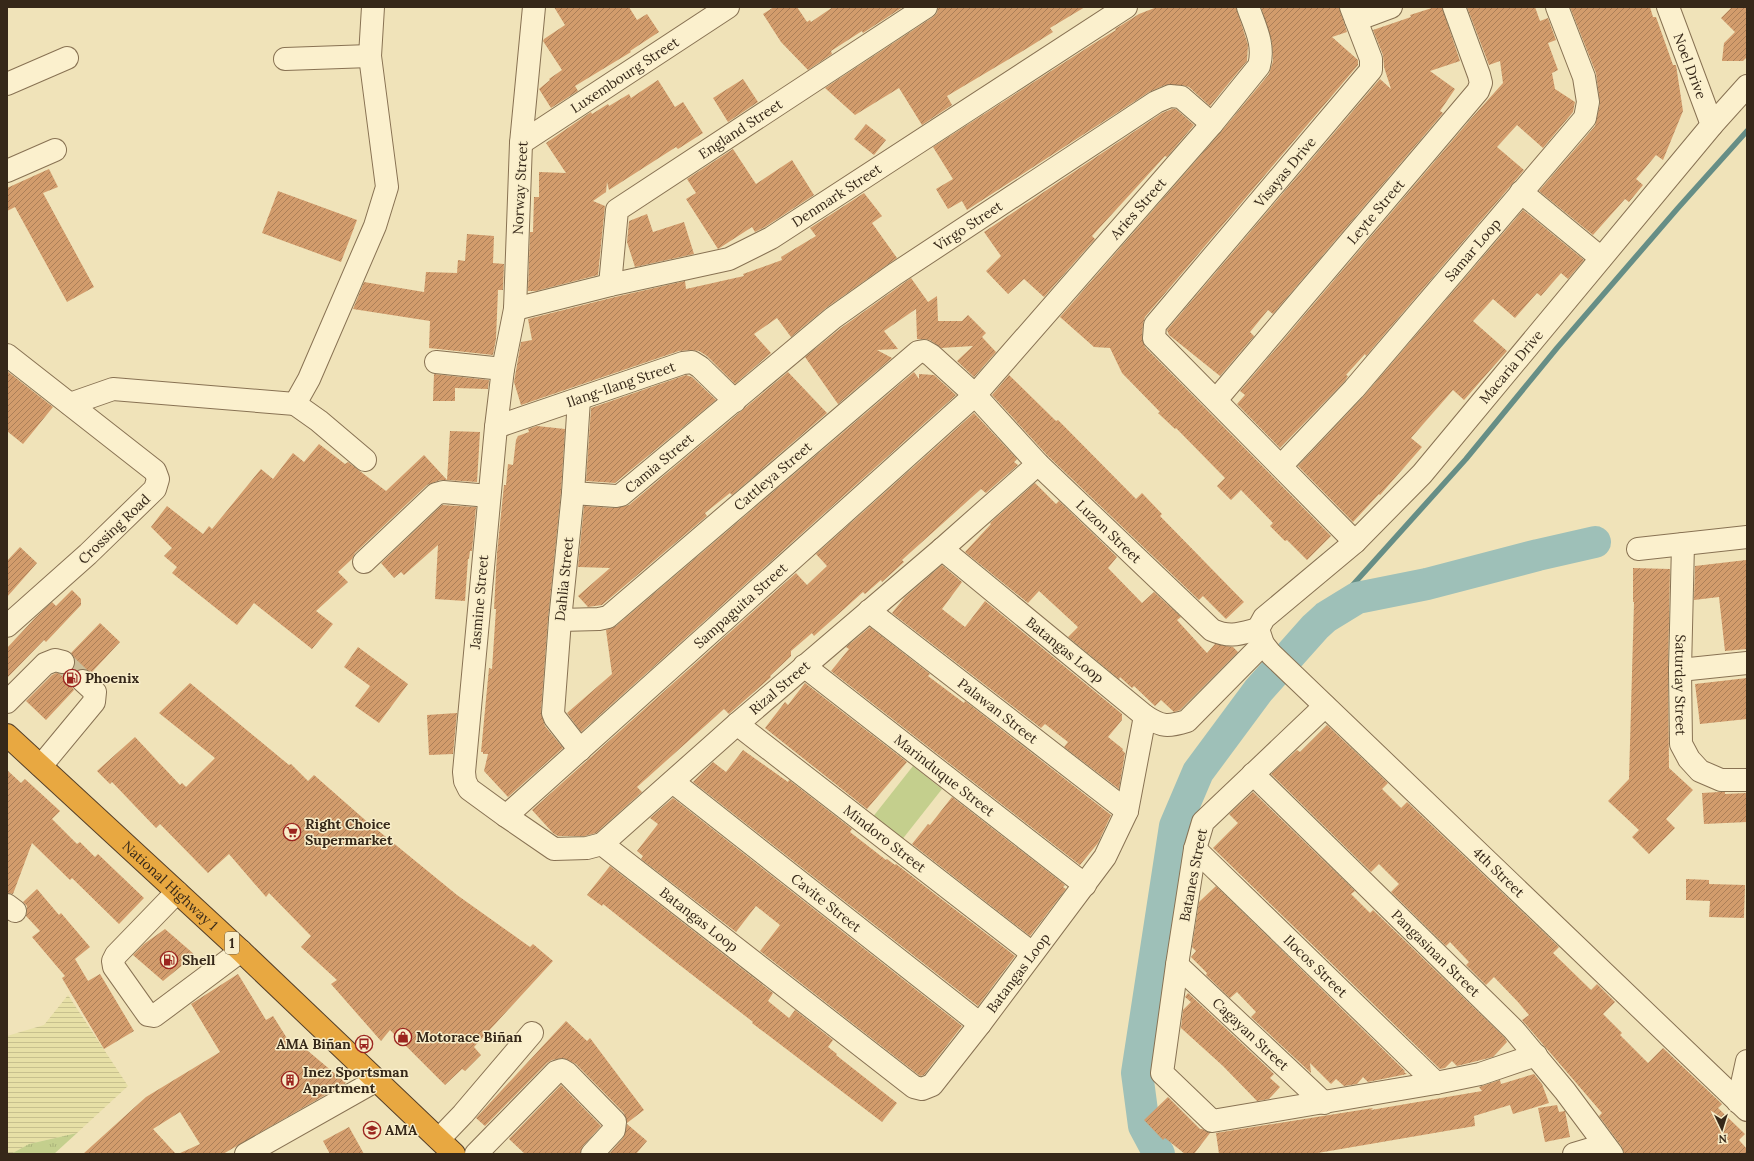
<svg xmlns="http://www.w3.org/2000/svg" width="1754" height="1161" viewBox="0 0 1754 1161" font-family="Lora,serif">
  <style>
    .farmland { fill: url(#farmland-rules) }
    .grass { fill: url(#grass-tufts) }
    .pitch { fill: #c4cf8d }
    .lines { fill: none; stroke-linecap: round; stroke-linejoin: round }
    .stream { stroke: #668e86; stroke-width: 5.5 }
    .river { stroke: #9ec0b8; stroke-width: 32 }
    .building { fill: url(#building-hatch) }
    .minor-tunnel { stroke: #cbbe99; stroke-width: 22; stroke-dasharray: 22 11; stroke-linecap: butt }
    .minor-casing { stroke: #887253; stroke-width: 24 }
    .highway-casing { stroke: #553f28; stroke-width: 24 }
    .minor { stroke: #fbf0cd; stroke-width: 22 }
    .highway { stroke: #e8a841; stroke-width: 22 }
    .labels { text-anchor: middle; stroke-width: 3; stroke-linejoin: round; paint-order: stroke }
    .shield { fill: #f8edc9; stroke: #70634e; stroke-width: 1 }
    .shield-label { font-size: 13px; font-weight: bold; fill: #362819 }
    .street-label { font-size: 14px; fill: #362819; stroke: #f8edc9 }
    .poi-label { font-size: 14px; font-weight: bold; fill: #362819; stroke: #f8edc9; text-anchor: start }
  </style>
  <defs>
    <pattern id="farmland-rules" width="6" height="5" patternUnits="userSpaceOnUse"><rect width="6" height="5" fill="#e7e0a6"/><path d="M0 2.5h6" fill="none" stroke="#c7c08e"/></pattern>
    <pattern id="grass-tufts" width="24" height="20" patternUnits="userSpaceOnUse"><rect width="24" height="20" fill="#c4cf8d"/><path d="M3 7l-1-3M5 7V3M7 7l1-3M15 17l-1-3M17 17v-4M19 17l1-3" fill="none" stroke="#a9b279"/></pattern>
    <pattern id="building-hatch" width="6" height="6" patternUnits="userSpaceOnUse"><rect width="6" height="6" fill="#d29c6c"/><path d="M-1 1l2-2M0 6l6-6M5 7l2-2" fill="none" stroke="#ab7f58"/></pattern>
  </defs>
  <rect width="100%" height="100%" fill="#f0e3b9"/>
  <!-- farmland -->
  <polygon class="farmland" points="68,995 128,1086 77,1133 29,1144 11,1154 7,1154 7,1036 44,1025"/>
  <!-- grass -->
  <polygon class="grass" points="77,1133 54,1154 11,1154 29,1144"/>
  <!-- pitch -->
  <polygon class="pitch" points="913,766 942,789 901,841 872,818"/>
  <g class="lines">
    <!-- stream -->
    <polyline class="stream" points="1315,627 1466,459 1557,348 1678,208 1747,131"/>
    <!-- river -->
    <polyline class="river" points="1159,1154 1144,1126 1137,1073 1175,826 1198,772 1258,691 1315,627 1326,617 1357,598 1427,584 1538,555 1595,542"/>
  </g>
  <!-- building -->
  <g class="building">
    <polygon points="554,7 629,7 637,20 647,14 659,32 630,51 631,52 575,86 578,91 551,108 539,89 550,80 549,79 562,70 543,41 544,39 565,25"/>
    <polygon points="774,7 797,7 807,22 810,20 811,22 833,7 903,7 863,33 862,31 831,51 832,54 808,70 781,42 763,14"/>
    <polygon points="938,7 1085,7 1050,28 1053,32 1026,49 947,96 952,105 922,125 899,88 855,115 825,88 933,17 937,13"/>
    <polygon points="1157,7 1236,7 1248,45 1247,61 1210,106 1189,87 1182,85 1165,85 1149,92 967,210 962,201 948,209 936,189 953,179 933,147 1093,44 1116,30 1115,29 1120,26 1139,14"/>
    <polygon points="1261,7 1339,7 1347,32 1332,37 1358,60 1358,65 1145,317 1143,324 1142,337 1145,347 1331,536 1307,560 1287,540 1285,541 1270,526 1273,523 1241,490 1231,500 1217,486 1225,478 1176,428 1175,429 1158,413 1160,412 1122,373 1110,348 1094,347 1060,317 1221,132 1269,74 1273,61 1272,42"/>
    <polygon points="1435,7 1442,7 1460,61 1430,71 1455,89 1440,111 1443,113 1273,314 1268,310 1250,332 1254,336 1220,376 1169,335 1167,330 1380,79 1391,89 1384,67 1383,55 1373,30 1411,17 1410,15"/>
    <polygon points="1467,7 1535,7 1540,21 1548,18 1556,40 1548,43 1558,70 1552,73 1555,89 1575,102 1573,112 1543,148 1517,125 1497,147 1524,170 1366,356 1365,354 1346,375 1348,376 1345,381 1280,448 1237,404 1245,395 1240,391 1469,121 1503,83 1500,61 1489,65"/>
    <polygon points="1570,7 1650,7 1653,17 1656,17 1673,65 1676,65 1683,111 1663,160 1656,155 1636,179 1643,185 1629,202 1625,199 1593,235 1539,191 1595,126 1600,104 1596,73"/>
    <polygon points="1732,7 1747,7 1747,57 1743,61 1722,61 1724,43 1735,32 1721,18"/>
    <polygon points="743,79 758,102 728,122 713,98"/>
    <polygon points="658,80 675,107 683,102 703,133 678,149 676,147 609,190 607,182 606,192 593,201 605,206 598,275 536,291 528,291 530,232 533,232 534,197 539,197 539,172 566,173 546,143 591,112 592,114 608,104 609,106 629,94 631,98"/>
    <polygon points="1172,109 1176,109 1194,125 1167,157 1165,156 1092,236 1095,239 1044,297 1024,279 1008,294 986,271 1001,256 984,232 1162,113"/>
    <polygon points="866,124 886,140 874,155 854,139"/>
    <polygon points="733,149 756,184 792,160 814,195 765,227 755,232 752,227 718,249 686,199 696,193 687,179"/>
    <polygon points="49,169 58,187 43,193 94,287 67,302 15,207 7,211 7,188"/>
    <polygon points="278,191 357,220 341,262 262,233"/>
    <polygon points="864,193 882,216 872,223 897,258 826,308 791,337 777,318 754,334 771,353 735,384 707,356 699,351 691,350 679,351 521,405 514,382 521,342 532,340 528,319 615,297 685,281 686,289 744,276 743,274 782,260 781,257 816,236 810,228"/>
    <polygon points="1523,210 1584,260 1568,279 1561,273 1541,296 1537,293 1515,318 1493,299 1473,321 1507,351 1464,400 1453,390 1411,438 1422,447 1380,495 1379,494 1353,522 1298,466 1363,397"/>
    <polygon points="647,214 653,232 684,222 694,254 635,267 627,242 629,221"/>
    <polygon points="467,234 494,236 493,263 504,264 503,290 498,290 496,339 493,355 429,348 430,321 353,309 364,282 424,292 426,272 457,273 458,260 465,261"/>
    <polygon points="911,278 928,302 937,296 938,321 962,321 968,315 986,333 982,337 996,352 974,377 957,361 973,346 941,348 930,340 917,339 916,309 884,331 898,349 877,350 892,358 838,404 805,357 841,328"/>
    <polygon points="7,371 53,407 23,444 7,431"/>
    <polygon points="788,372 827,413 732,495 730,493 705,513 707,516 602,605 588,607 578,596 610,568 578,567 584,506 615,508 629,505"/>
    <polygon points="914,372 919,379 919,374 934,375 956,395 581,732 567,713 612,674 606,630 616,626"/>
    <polygon points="434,374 489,380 488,389 455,388 455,401 433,401"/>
    <polygon points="686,375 692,377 716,400 615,483 586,481 591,408"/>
    <polygon points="1009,375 1056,421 1058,420 1136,499 1142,493 1162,514 1160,516 1244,602 1226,619 1203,596 1199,600 1047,455 992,395"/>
    <polygon points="974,413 1017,459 1014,462 1018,465 986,493 981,489 902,560 904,562 882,582 881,580 865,594 863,592 814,636 812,633 791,651 791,656 770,676 771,677 729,714 724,709 637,787 642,792 596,833 585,836 558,836 553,833 532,810 796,573 807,585 827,566 816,554"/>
    <polygon points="537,426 565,429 561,492 548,619 541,712 545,726 563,748 508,797 484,771 488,754 483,754 483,752 481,752 489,668 492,669 496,609 494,609 497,553 504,485 506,485 508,464 513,465 516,440 518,436 529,432 528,429"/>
    <polygon points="450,431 480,432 477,482 447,480"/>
    <polygon points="319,444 345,464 348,462 386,491 424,455 447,480 440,480 427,485 355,553 352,559 338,572 348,582 316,611 333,624 312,649 254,603 237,625 172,573 177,567 164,556 172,548 151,527 167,506 203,534 209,526 212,529 261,469 273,479 293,453 304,462"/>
    <polygon points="1035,483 1056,504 1059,501 1117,557 1108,568 1142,603 1154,592 1181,617 1177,620 1207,653 1215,644 1233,647 1238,652 1180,710 1174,712 1161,700 1155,706 1134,686 1132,688 1120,677 1119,679 1068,637 1078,627 1039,591 1028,603 965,552 991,524 990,523"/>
    <polygon points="442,505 476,507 472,551 470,551 469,559 468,559 465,601 435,599 438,545 404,575 401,572 394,578 381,563"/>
    <polygon points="20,547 37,563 7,597 7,561"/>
    <polygon points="1746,560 1747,649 1725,651 1719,597 1694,600 1695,566"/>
    <polygon points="942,565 962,582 942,609 965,627 985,601 1122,714 1122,720 1108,737 1123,749 1122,750 1125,753 1119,789 1064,747 1068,742 1045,724 1041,728 892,613 905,597"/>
    <polygon points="1633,568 1670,569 1668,670 1669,768 1693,790 1666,819 1675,828 1649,854 1632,837 1639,830 1608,801 1629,779 1634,602 1633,602"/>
    <polygon points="72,590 81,599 81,605 46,642 44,640 7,678 7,648 35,618 52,602 56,606"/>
    <polygon points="100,623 120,642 92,672 85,669 79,669 74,672 71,679 71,685 74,690 46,720 26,701 52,675 56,673 66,674 72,670 75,665 75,659 71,653"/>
    <polygon points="870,627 930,674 928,676 964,703 965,701 1111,815 1098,843 1080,865 831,671 849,649 846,647"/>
    <polygon points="358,647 408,684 379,723 355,706 370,686 344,667"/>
    <polygon points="1747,678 1747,719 1700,724 1695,684"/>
    <polygon points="190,683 289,765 291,764 308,781 314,775 364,819 457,895 530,947 533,944 553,961 474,1047 481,1055 465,1071 462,1069 445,1085 390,1030 381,1041 331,984 337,980 301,947 311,936 269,893 266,897 229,854 208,873 160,824 156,828 112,782 110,784 97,771 135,737 180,785 182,783 186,787 215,758 159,713"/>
    <polygon points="805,683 907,762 867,809 765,728 785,702 788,705"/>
    <polygon points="457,713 453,754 429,755 427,715"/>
    <polygon points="1327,725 1388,783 1382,789 1401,808 1407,802 1559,947 1553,953 1591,990 1597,984 1615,1002 1603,1014 1622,1033 1620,1035 1648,1063 1663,1048 1722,1104 1718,1108 1745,1134 1739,1140 1747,1149 1747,1154 1624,1154 1622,1147 1599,1116 1602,1113 1522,1020 1529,1015 1518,1002 1494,977 1486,985 1466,965 1469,962 1450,942 1446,946 1391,892 1399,884 1379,864 1371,872 1271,774 1297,750 1300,752"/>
    <polygon points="743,750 788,782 789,780 852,829 850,832 886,860 887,859 895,865 896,864 1015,956 978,1006 693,782 713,762 726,772"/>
    <polygon points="7,770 21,783 25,779 60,811 52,819 77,844 80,842 95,857 98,854 144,898 119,924 72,878 70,880 32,843 13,894 7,893"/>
    <polygon points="1253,792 1355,891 1351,894 1370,913 1373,910 1505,1038 1507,1042 1493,1057 1457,1066 1452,1061 1445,1068 1440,1069 1213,848 1238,823 1229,814"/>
    <polygon points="1719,792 1725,792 1725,794 1747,793 1747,822 1704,824 1702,793"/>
    <polygon points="952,797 1065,885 1063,887 1066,889 1030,936 912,844 928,824 930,825"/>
    <polygon points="673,798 962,1026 924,1075 920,1076 760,951 780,925 756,906 736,932 641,859 643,856 637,851 658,824 650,818"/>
    <polygon points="610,866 773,993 768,1001 789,1018 795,1010 833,1040 828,1047 837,1054 836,1055 897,1103 882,1122 752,1023 753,1022 677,963 603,904 602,906 587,895"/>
    <polygon points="1686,879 1709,880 1709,884 1745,885 1744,918 1709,917 1710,901 1686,900"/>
    <polygon points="1216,886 1405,1071 1404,1072 1407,1074 1368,1082 1363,1077 1357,1084 1344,1086 1336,1079 1331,1084 1310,1063 1311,1073 1251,1017 1256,1012 1237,992 1230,998 1206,975 1207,973 1191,957 1196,951 1192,947 1199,902"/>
    <polygon points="37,889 59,915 61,913 90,947 75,959 88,981 100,974 134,1031 104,1049 62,978 65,976 32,937 40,931 26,916 27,906 23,902"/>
    <polygon points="165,929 195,955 163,981 133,955 144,944"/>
    <polygon points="238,974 266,1020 273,1016 290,1043 295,1040 346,1083 223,1154 178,1154 200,1144 180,1112 153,1129 176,1154 83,1154 146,1097 220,1052 191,1004"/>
    <polygon points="1188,993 1274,1074 1270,1078 1280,1087 1269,1099 1257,1101 1223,1066 1181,1028 1183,1010 1191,1002 1185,997"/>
    <polygon points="566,1021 587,1041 590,1038 644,1110 627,1123 624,1113 576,1064 563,1058 552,1060 547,1063 485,1126 476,1118"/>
    <polygon points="1534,1074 1542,1084 1549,1103 1513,1114 1510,1105 1474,1116 1475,1126 1312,1154 1219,1154 1216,1133 1373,1108 1371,1110 1482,1091 1479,1087 1500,1080 1501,1084"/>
    <polygon points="561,1085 601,1126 583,1146 580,1154 525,1154 509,1139"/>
    <polygon points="1168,1097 1200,1129 1202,1129 1210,1133 1194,1154 1185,1154 1165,1138 1163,1140 1144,1120"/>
    <polygon points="1557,1105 1559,1112 1565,1111 1570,1137 1545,1142 1538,1108"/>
    <polygon points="627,1124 647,1141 636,1154 609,1154 623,1138"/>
    <polygon points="349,1127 364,1154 330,1154 323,1141"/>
  </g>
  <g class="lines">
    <!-- minor-tunnel -->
    <polyline class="minor-tunnel" points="63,662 83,681"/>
    <defs>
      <g id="minor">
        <path id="s1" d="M534 7 521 143 515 309 503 369 496 427 464 772 465 781 469 789 506 816 554 849 587 848 602 844 737 724 942 549 1038 464"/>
        <polyline points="1351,7 1371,59 1371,70 1155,325 1154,338 1355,542"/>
        <path id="s2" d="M1668 7 1712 125"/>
        <polyline points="1356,20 1391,7"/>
        <polyline points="285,59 370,56"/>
        <polyline points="7,84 67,58"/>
        <path id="s3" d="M521 143 728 7"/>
        <polyline points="7,171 55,150"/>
        <polyline points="1521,192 1601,258"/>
        <path id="s4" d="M610 285 617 210 926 7"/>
        <path id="s5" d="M515 309 610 285 729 259 771 238 1126 7"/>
        <polyline points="7,355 155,471 158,479 155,489 88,554 7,626"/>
        <polyline points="436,362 503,369"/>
        <polyline points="579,399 573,493 560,620 553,713 555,718 580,750"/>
        <path id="s6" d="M1216 400 1478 91 1481 83 1479 75 1454 7"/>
        <polyline points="70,404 113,389 295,404 309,379 375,226 387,187 370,56 373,7"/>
        <polyline points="295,404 319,421 365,460"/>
        <path id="s7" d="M496 427 683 363 692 362 700 367 735 401"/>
        <path id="s8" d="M1281 466 1354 389 1585 118 1588 102 1584 77 1557 7"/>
        <path id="s9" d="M573 493 616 496 621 495 833 318 895 274 1156 102 1170 96 1181 97 1212 124"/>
        <path id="s10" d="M1683 544 1680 670 1681 744 1689 759 1700 771 1721 780H1747"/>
        <polyline points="1638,549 1747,537"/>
        <polyline points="364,562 436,494 443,492 489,496"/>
        <path id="s11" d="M869 611 1127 811"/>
        <path id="s12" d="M560 620 599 619 608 617 918 352 924 351 931 355 975 395 1038 464 1212 630C1230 638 1239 634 1258 629"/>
        <path id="s13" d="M1258 629 1264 618 1355 542 1422 474 1712 125 1747 86"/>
        <path id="s14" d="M1258 629 1263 644 1271 654 1747 1110"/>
        <path id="s15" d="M804 666 1085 885"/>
        <polyline points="1680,670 1747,663"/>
        <polyline points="7,702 45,664 55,660 63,662"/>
        <polyline points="1325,706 1203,822 1195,849 1177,965 1162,1073 1212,1121 1436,1083 1480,1074 1536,1055"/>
        <path d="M1145 716C1162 727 1168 727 1187 721L1263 644"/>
        <path id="s16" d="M737 724 1032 953"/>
        <polyline points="41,766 94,702 95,692 83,681"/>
        <path id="s17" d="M1253 774 1514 1030 1565 1091 1612 1154"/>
        <path id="s18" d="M673 782 980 1024"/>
        <path id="s19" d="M506 816 975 395 1212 124 1259 66C1265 45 1255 27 1248 7"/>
        <path id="s20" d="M602 844 914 1087 922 1089 932 1085 980 1024 1105 857 1127 811 1145 716 942 549"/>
        <path id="s21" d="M1195 849 1436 1083"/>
        <polyline points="177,892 116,955 113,961 114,967 148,1015 154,1016 241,951"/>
        <polyline points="7,905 15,911"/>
        <path id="s22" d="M1177 965 1324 1103"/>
        <polyline points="1738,1102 1747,1061"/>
        <polyline points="439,1139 463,1114 532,1033"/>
        <polyline points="246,1154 377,1080"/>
        <polyline points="476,1154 556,1072 562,1070 567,1073 615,1122 614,1130 592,1154"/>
        <polyline points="1574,1154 1604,1145"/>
      </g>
      <g id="highway">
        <path id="s23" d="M7 735 241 951 454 1154"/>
      </g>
    </defs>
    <!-- minor casing -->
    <use href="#minor" class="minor-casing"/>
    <!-- highway casing -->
    <use href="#highway" class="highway-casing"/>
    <!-- minor -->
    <use href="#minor" class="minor"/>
    <!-- highway -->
    <use href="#highway" class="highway"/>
  </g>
  <!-- icons -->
  <defs>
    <symbol id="fuel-ring" viewBox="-11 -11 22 22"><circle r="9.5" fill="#f8edc9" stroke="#9b251f" stroke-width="1.5"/><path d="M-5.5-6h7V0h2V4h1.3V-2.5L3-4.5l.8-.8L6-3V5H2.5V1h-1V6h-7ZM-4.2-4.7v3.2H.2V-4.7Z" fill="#9b251f"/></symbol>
    <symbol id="supermarket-ring" viewBox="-11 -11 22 22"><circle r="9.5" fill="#f8edc9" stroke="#9b251f" stroke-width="1.5"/><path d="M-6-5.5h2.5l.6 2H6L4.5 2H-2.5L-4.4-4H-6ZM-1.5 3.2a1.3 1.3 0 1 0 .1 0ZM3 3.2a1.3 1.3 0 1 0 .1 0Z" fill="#9b251f"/></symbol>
    <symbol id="shop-ring" viewBox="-11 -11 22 22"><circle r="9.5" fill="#f8edc9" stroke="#9b251f" stroke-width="1.5"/><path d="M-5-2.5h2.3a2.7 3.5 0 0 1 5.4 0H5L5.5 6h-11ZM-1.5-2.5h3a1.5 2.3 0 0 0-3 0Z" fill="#9b251f"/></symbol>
    <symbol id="bus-ring" viewBox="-11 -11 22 22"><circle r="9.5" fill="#f8edc9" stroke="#9b251f" stroke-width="1.5"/><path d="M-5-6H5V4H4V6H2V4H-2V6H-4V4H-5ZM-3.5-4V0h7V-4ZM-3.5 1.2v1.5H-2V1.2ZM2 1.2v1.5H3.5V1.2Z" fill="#9b251f"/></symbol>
    <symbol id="building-ring" viewBox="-11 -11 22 22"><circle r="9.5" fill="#f8edc9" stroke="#9b251f" stroke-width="1.5"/><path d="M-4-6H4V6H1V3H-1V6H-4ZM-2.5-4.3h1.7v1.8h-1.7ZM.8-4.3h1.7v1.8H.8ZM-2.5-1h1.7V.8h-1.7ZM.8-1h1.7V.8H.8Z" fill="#9b251f"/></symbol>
    <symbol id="university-ring" viewBox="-11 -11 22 22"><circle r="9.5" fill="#f8edc9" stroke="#9b251f" stroke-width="1.5"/><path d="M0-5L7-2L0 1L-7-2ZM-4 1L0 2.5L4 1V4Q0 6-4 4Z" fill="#9b251f"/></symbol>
  </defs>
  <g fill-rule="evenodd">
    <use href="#fuel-ring" x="62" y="668" width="20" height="20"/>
    <use href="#supermarket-ring" x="282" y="822" width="20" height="20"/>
    <use href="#fuel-ring" x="159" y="950" width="20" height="20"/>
    <use href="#shop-ring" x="393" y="1027" width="20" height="20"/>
    <use href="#bus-ring" x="354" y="1034" width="20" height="20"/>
    <use href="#building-ring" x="280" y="1070" width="20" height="20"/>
    <use href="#university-ring" x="362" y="1120" width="20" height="20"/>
  </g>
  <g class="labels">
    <!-- shield labels -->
    <rect class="shield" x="225" y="932" width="14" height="22" rx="3"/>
    <g class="shield-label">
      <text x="232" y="948">1</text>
    </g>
    <!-- street labels -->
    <g class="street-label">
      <text dy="5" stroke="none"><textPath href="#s2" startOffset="63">Noel Drive</textPath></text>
      <text dy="5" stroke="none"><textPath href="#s3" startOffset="124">Luxembourg Street</textPath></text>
      <text dy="5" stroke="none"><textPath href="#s4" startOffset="223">England Street</textPath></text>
      <text transform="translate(1285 172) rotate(-50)" y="5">Visayas Drive</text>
      <text transform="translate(520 188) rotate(-87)" y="5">Norway Street</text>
      <text dy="5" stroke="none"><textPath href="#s5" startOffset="345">Denmark Street</textPath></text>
      <text dy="5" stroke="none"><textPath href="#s19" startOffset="878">Aries Street</textPath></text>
      <text dy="5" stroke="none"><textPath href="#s6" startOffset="247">Leyte Street</textPath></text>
      <text dy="5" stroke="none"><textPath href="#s9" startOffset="488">Virgo Street</textPath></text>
      <text dy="5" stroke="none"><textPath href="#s8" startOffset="289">Samar Loop</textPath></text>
      <text dy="5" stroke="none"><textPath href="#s13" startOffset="366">Macaria Drive</textPath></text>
      <text dy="5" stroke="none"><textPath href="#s7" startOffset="132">Ilang-Ilang Street</textPath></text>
      <text dy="5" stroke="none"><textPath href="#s9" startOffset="98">Camia Street</textPath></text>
      <text dy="5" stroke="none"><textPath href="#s12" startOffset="265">Cattleya Street</textPath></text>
      <text transform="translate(114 529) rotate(-44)" y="5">Crossing Road</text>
      <text dy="5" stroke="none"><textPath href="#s12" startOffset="721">Luzon Street</textPath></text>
      <text transform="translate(564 579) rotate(-84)" y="5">Dahlia Street</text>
      <text transform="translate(479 602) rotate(-85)" y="5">Jasmine Street</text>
      <text dy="5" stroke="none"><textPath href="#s19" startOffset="315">Sampaguita Street</textPath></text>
      <text transform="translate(1065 650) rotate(39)" y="5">Batangas Loop</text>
      <text dy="5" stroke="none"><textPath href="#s10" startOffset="141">Saturday Street</textPath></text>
      <text dy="5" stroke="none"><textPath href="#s1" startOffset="1176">Rizal Street</textPath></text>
      <text dy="5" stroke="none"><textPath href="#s11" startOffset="163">Palawan Street</textPath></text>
      <text dy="5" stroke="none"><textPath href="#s15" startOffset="178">Marinduque Street</textPath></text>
      <text dy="5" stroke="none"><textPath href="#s16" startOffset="187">Mindoro Street</textPath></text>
      <text dy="5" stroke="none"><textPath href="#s14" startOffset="344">4th Street</textPath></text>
      <text transform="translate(1193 875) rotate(-79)" y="5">Batanes Street</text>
      <text dy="5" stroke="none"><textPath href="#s23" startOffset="222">National Highway 1</textPath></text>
      <text dy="5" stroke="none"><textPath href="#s18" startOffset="195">Cavite Street</textPath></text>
      <text dy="5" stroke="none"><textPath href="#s20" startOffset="123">Batangas Loop</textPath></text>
      <text dy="5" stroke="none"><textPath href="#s17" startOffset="256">Pangasinan Street</textPath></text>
      <text dy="5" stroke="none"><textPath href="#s21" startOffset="168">Ilocos Street</textPath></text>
      <text dy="5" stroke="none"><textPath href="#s20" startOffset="556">Batangas Loop</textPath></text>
      <text dy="5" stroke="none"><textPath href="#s22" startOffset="101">Cagayan Street</textPath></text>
    </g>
    <!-- poi labels -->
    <g class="poi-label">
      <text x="85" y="683">Phoenix</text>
      <text x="305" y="829">Right Choice<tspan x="305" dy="16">Supermarket</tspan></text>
      <text x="182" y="965">Shell</text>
      <text x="416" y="1042">Motorace Biñan</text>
      <text x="351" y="1049" text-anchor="end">AMA Biñan</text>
      <text x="303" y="1077">Inez Sportsman<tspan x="303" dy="16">Apartment</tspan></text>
      <text x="385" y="1135">AMA</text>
    </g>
  </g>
  <!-- border -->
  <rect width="1754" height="1161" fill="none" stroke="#362819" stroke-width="16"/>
  <!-- north arrow -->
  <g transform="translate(1722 1129) rotate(176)" stroke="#f8edc9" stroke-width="3" paint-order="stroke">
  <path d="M0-3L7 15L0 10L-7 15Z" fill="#362819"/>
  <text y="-6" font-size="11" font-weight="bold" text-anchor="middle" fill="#362819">N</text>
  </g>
</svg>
